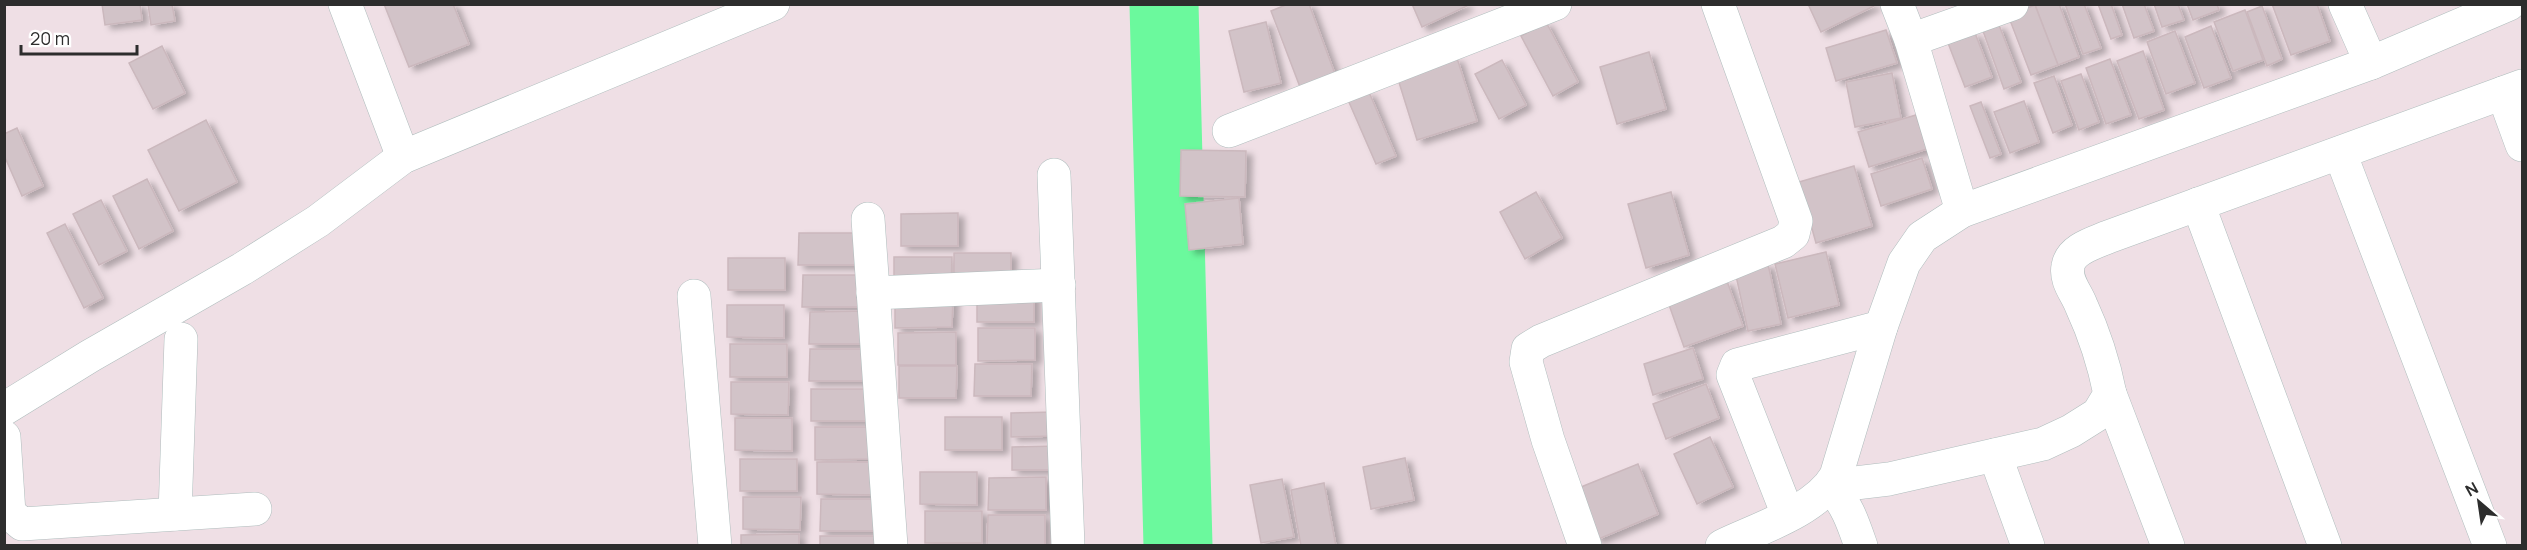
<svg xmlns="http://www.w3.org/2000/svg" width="2527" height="550" viewBox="0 0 2527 550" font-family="Manrope,sans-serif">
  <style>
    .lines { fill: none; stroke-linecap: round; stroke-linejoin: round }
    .river { stroke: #6bf99d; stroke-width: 69 }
    .building { fill: #d2c3c8; stroke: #cbb8bd; stroke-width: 1.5; filter: url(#shadow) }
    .street-casing { stroke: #afbdbd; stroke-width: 34 }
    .street { stroke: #fff; stroke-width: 33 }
  </style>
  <defs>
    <filter id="shadow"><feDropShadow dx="6" dy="4" stdDeviation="3" flood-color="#0004"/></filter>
  </defs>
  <rect width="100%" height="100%" fill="#efdfe5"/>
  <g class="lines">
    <!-- river -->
    <polyline class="river" points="1164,4 1178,546"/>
  </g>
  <!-- building -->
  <g class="building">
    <polygon points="102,4 140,4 142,20 105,25"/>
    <polygon points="148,4 172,4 175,21 151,25"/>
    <polygon points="384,4 453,4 469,44 409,67"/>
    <polygon points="1288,4 1309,4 1335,74 1300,87 1271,11"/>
    <polygon points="1412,4 1466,4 1467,6 1422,27"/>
    <polygon points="1808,4 1874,4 1874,6 1821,32"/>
    <polygon points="2059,4 2079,57 2058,65 2035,5"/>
    <polygon points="2065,4 2084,4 2101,48 2083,54"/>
    <polygon points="2098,4 2111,4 2122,35 2111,39"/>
    <polygon points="2122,4 2144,4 2154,31 2134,38"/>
    <polygon points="2154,4 2178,4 2184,20 2162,27"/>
    <polygon points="2187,4 2217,4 2219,10 2193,20"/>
    <polygon points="2272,4 2317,4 2330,41 2291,55"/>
    <polygon points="2035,5 2058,65 2031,75 2008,15"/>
    <polygon points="2262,6 2282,59 2267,66 2247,12"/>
    <polygon points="2245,10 2263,60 2233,71 2214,22"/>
    <polygon points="1266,22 1281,83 1244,92 1229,31"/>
    <polygon points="1546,22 1578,82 1553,96 1521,36"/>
    <polygon points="1999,25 2021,82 2004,89 1983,31"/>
    <polygon points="2211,26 2231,78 2204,88 2185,37"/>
    <polygon points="1886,30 1897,63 1836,81 1826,48"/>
    <polygon points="2175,31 2195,83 2166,94 2147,42"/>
    <polygon points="1975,33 1992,77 1965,87 1948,43"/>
    <polygon points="162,46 185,93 153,109 129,63"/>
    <polygon points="2143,51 2164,110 2139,119 2117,61"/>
    <polygon points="1649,52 1666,109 1617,124 1600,67"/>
    <polygon points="1457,58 1477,121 1417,140 1397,76"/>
    <polygon points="2110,59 2131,115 2106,124 2086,68"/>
    <polygon points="1502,60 1526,105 1499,119 1475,74"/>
    <polygon points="1892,73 1901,118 1855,127 1846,82"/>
    <polygon points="2081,74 2099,122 2079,130 2061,81"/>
    <polygon points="2054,76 2072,125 2053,133 2034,83"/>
    <polygon points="1369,92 1396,156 1376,164 1348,100"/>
    <polygon points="2024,101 2039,142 2010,153 1994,112"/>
    <polygon points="1981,102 2001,154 1990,158 1970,106"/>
    <polygon points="1916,115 1927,149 1869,167 1858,132"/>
    <polygon points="206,120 237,182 179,211 148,150"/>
    <polygon points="17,128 43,186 22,196 4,155 4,134"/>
    <polygon points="1181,150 1246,151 1245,197 1180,196"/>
    <polygon points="1922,158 1932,189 1881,206 1871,174"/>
    <polygon points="1854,166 1872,226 1816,243 1799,182"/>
    <polygon points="147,179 173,231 139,249 113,196"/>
    <polygon points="1536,192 1562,238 1525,259 1500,212"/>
    <polygon points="1671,192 1689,255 1646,268 1628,204"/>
    <polygon points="1239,198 1243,244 1189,250 1185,204"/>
    <polygon points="101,200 127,251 99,265 73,214"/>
    <polygon points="958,213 958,246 901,246 901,214"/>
    <polygon points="65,224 103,298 84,308 47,233"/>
    <polygon points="799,233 855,233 855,265 798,265"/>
    <polygon points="1826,252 1839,305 1788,318 1775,264"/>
    <rect x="954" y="253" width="57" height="32"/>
    <polygon points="894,257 952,257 951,289 894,289"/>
    <rect x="728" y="258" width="57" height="32"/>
    <polygon points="1768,264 1781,324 1748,331 1735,271"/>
    <polygon points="803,275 860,275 860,307 802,307"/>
    <polygon points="1727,281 1743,326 1684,347 1668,302"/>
    <rect x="977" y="290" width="57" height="32"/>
    <polygon points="953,295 952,327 895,328 895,296"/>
    <polygon points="727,305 784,305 784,338 727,337"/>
    <polygon points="867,311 867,344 809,344 810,312"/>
    <polygon points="978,328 1035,328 1035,360 978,361"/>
    <polygon points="956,332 956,365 898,365 898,333"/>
    <rect x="730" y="344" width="57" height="33"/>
    <polygon points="1693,348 1703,379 1653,395 1644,364"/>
    <polygon points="810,349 867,349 867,381 809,381"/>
    <polygon points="975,364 1032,364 1031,396 974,396"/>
    <polygon points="899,366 957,366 956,398 899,398"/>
    <polygon points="731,382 789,382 788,415 731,414"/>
    <polygon points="1706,384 1719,418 1666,439 1653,404"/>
    <rect x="811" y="389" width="57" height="32"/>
    <polygon points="1055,412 1055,436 1011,437 1011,413"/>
    <rect x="945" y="417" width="57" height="33"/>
    <polygon points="735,418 792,418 792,451 735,450"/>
    <polygon points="815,427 872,427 872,459 815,460"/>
    <polygon points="1710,437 1733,487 1697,504 1674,454"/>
    <polygon points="1056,446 1056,470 1012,470 1012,447"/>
    <polygon points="1405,458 1414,500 1371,509 1363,467"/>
    <rect x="740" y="459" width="57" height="32"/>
    <polygon points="817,462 874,462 874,495 817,494"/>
    <polygon points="1638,464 1658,514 1596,540 1576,489"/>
    <polygon points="920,472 977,472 977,505 920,504"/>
    <polygon points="1046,477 1046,510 988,510 989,478"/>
    <polygon points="1282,479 1294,537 1261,543 1250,485"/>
    <polygon points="1324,483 1336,546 1301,546 1291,490"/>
    <polygon points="743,497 801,497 800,530 743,529"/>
    <polygon points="821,499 878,499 878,531 820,531"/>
    <rect x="925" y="511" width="57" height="32"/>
    <polygon points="988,515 1045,515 1045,546 987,546"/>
    <polygon points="799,534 799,546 741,546 741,535"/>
    <rect x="820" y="536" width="57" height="10"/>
  </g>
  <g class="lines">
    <defs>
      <g id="street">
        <polyline points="345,4 403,157"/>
        <polyline points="1897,4 1911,40"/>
        <polyline points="2371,63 2509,4"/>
        <polyline points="2503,93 2522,145"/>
        <polyline points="1229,131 1555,4"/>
        <polyline points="2340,153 2490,546"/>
        <polyline points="1054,175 1068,546"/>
        <polyline points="2198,204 2325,546"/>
        <polyline points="1962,211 1911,40 2012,4"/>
        <polyline points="868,219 891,546"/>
        <polyline points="873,293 1059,285"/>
        <polyline points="694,296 715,546"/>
        <polyline points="2110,394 2168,546"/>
        <polyline points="4,409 90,356 242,269 318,221 403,157 773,4"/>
        <polyline points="4,437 9,513 22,524 255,509"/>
        <polyline points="1995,455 2028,546"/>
        <path d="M1830 486 1889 479 2043 444 2071 431 2098 414 2110 394C2104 364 2094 333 2081 305 2076 292 2065 281 2068 266 2071 249 2094 243 2108 237L2522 86"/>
        <path d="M1830 486C1847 504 1853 523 1861 546"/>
        <polyline points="175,514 181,339"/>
        <polyline points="1788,515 1733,375 1737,365 1881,327"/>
        <polyline points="1585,546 1548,440 1526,362 1528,349 1541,341 1783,242 1793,234 1796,221 1718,4"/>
        <path d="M1722 546C1757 529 1816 511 1836 476L1881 327 1904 263 1922 237 1962 211 2371 63 2345 4"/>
      </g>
    </defs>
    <!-- street casing -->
    <use href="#street" class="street-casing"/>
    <!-- street -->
    <use href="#street" class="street"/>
  </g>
  <!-- border -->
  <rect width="2527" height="550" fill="none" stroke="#2d2d2d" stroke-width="12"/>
  <!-- north arrow -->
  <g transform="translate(2479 502) rotate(331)" stroke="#ffffff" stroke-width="4.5" paint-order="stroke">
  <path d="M0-4.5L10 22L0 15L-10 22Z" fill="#2d2d2d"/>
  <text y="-9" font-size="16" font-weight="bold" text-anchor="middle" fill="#2d2d2d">N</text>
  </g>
  <!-- scale -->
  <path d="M21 45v9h116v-9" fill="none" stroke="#2d2d2d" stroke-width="3"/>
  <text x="30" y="45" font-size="18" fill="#2d2d2d" stroke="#ffffff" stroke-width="4.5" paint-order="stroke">20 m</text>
</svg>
